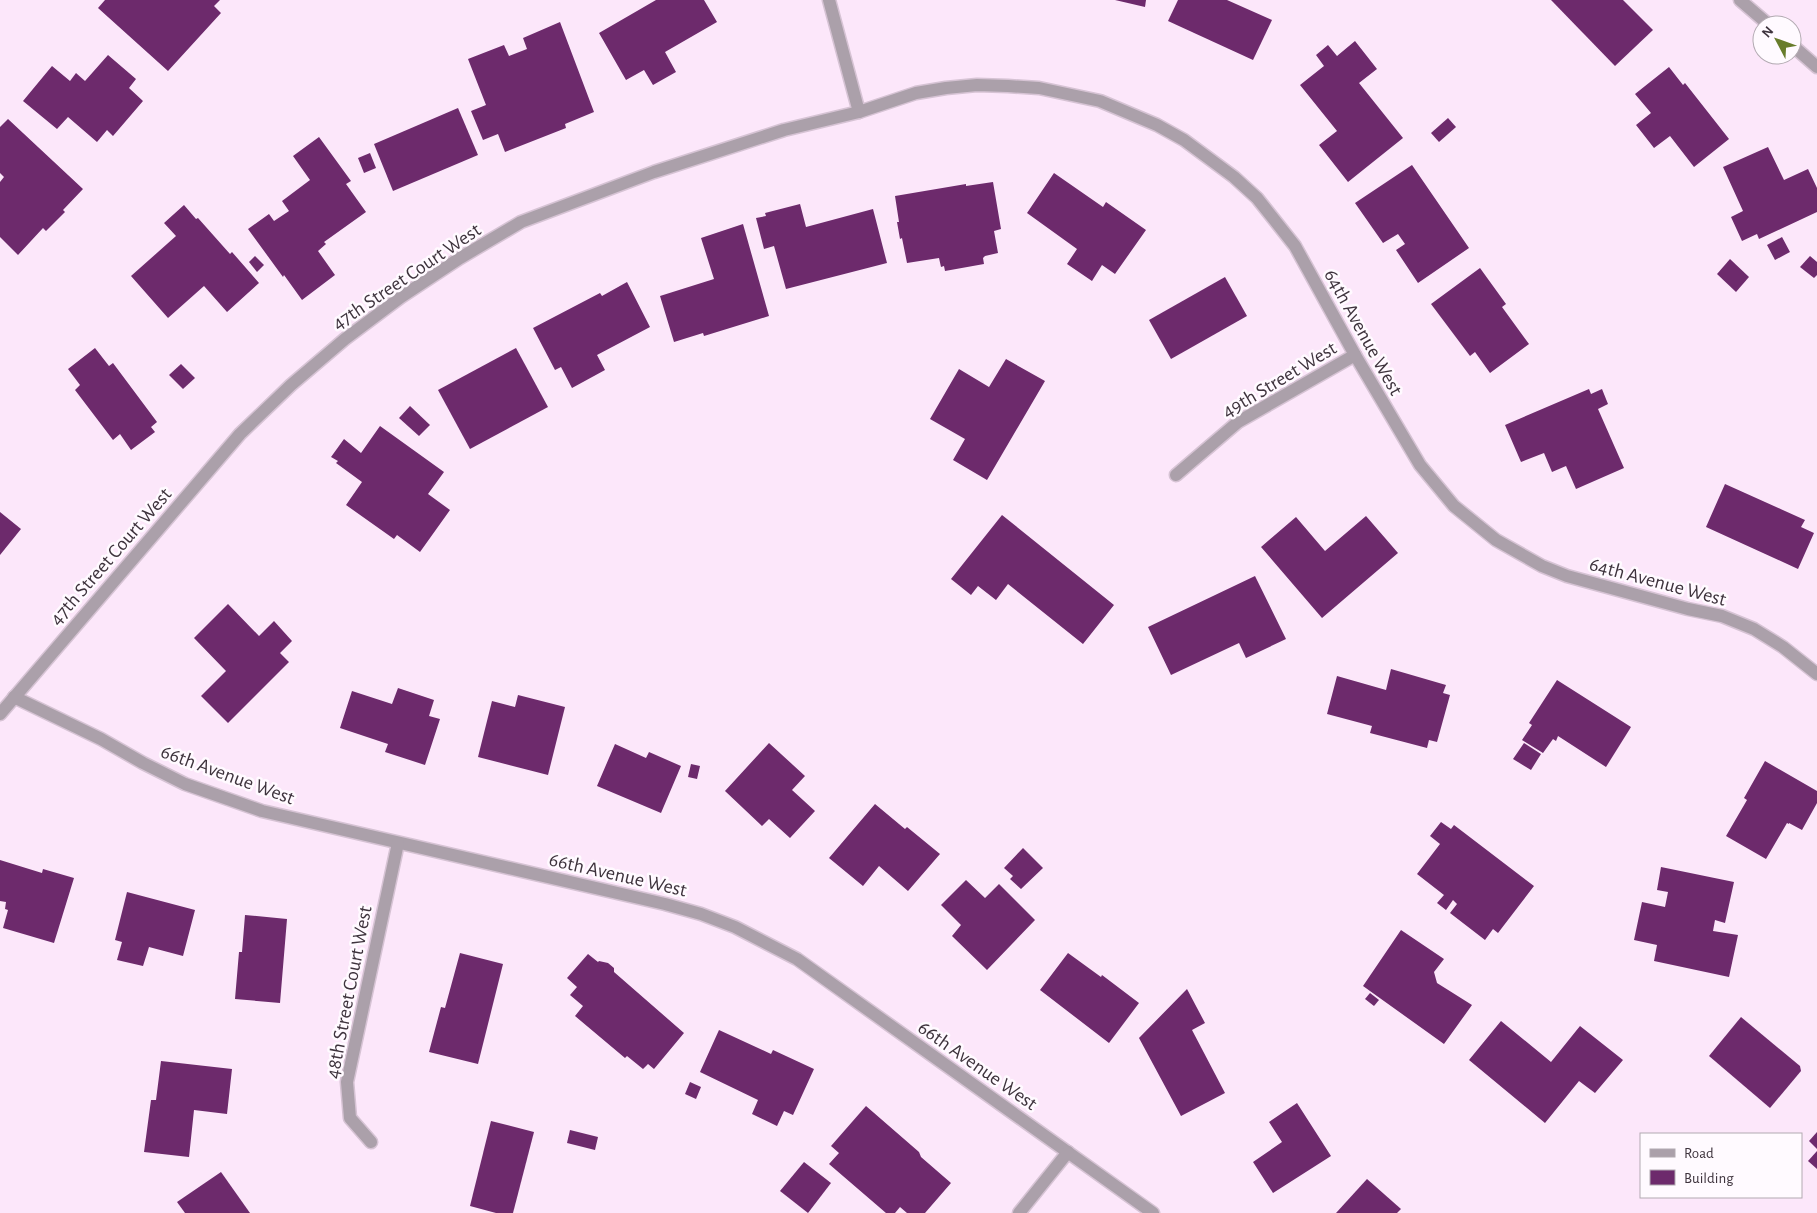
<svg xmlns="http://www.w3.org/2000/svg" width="1817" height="1213" viewBox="0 0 1817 1213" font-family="'Alegreya Sans',sans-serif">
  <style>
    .building { fill: #6d2a6c }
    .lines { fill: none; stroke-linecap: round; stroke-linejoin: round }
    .minor-casing { stroke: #d6c3d4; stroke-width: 15 }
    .minor { stroke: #aba0aa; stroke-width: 12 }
    .labels { text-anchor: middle; stroke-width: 5; stroke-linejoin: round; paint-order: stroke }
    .street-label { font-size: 20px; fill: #3e333d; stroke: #fffaff }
  </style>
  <rect width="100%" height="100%" fill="#fce7fa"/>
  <!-- building -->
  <g class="building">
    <polygon points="105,0 220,0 214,6 221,13 168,71 98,8"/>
    <polygon points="656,0 704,0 717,22 665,52 676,72 653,85 644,70 626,80 599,33"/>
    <polygon points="1115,0 1146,0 1145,7"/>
    <polygon points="1178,0 1227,0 1272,20 1253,60 1168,21"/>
    <polygon points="1551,0 1623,0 1653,30 1615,66"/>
    <polygon points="560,22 594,112 565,124 566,128 505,152 498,134 483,140 471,111 486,105 468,59 504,45 509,56 527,49 523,38"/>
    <polygon points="1355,41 1377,69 1359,83 1403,138 1348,182 1319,145 1337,131 1300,85 1324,66 1316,55 1328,45 1337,56"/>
    <polygon points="108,55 136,79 129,88 143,101 113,136 107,130 97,142 68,117 57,129 23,101 52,66 70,81 76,73 85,81"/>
    <polygon points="1669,67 1683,85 1685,83 1729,139 1694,167 1670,136 1654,148 1636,125 1651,113 1635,94"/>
    <polygon points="458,108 478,155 393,191 374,144"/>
    <polygon points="1448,118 1456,127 1439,142 1431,133"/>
    <polygon points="8,119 83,189 63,210 65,212 46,231 43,228 18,255 0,237 0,182 4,177 0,173 0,127"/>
    <polygon points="319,137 351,181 346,184 366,212 324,242 326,244 318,251 335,275 302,300 284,275 283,277 248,229 269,214 274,221 289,211 282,201 310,180 293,156"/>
    <polygon points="1768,147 1784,180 1808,169 1817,188 1817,212 1759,239 1757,234 1742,241 1731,217 1743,211 1723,167"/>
    <polygon points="370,153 376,168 364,173 358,158"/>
    <polygon points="1412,165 1469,248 1418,283 1396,250 1405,244 1398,234 1383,243 1355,203"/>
    <polygon points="1054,173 1103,207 1106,202 1146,230 1115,274 1102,265 1092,281 1067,264 1077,249 1027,213"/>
    <polygon points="993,182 1001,229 994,231 998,253 985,256 983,258 984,264 945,271 944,266 941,267 939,258 907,263 902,238 900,239 897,222 899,222 895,196 966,184 966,186"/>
    <polygon points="800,204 806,227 873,209 887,263 786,289 774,246 764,249 756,218 766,216 765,213"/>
    <polygon points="184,205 196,219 198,218 230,254 232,252 259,283 227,312 204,286 168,318 131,276 176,236 164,223"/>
    <polygon points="743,224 769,316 704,336 703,333 674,342 660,296 714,279 701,238"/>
    <polygon points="1782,237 1790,252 1775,260 1767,245"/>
    <polygon points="255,256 264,265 257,272 249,262"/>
    <polygon points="1810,256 1817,262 1817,275 1814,278 1800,267"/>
    <polygon points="1730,259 1749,277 1736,292 1717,274"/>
    <polygon points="1480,268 1506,304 1502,307 1529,344 1490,373 1475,352 1470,356 1431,304"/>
    <polygon points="1225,277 1247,316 1171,359 1149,320"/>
    <polygon points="627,282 650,327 597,355 605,370 572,388 561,367 555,370 533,328 600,293 602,296"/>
    <polygon points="95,348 109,366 113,363 157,422 151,427 155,432 131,450 120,434 113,440 75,390 80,385 68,369"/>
    <polygon points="516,348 548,407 470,449 438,390"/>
    <polygon points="1006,359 1045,381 987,480 953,460 965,439 930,419 959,369 989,387"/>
    <polygon points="181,364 195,378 183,389 169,375"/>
    <polygon points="1589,389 1591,394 1602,389 1608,404 1598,409 1624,468 1576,489 1566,466 1552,472 1544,453 1521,462 1505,425"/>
    <polygon points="410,406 430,425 419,436 399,418"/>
    <polygon points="380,426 444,472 428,494 450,510 420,552 397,535 394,539 346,505 362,482 336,463 338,461 331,457 344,439 361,453"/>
    <polygon points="1725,484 1805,520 1801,527 1814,533 1798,569 1706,527"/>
    <polygon points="0,512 21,529 0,555"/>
    <polygon points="1002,515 1114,605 1083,644 1008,584 996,600 978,586 971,595 951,579"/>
    <polygon points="1366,516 1398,553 1322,618 1261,547 1296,517 1325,551"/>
    <polygon points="1255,576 1286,639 1246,658 1239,643 1171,675 1148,627"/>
    <polygon points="228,604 259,636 274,621 292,641 280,653 289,662 228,723 201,696 226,671 194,638"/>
    <polygon points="1391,669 1446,685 1443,693 1450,695 1437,742 1429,740 1427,748 1370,733 1372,726 1327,714 1337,676 1386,690"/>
    <polygon points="1557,680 1631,727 1606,767 1558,736 1556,741 1553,739 1543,753 1522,740 1532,725 1529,723"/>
    <polygon points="398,688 434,700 429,716 440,719 425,765 385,752 388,744 340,728 352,691 392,704"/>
    <polygon points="518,695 565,707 548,775 478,757 492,701 515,707"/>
    <polygon points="769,743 805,776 792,790 815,811 790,838 769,819 762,826 725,791"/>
    <polygon points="1524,743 1541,754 1531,770 1513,759"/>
    <polygon points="615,744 646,758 649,752 681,766 661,813 597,786"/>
    <polygon points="1765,761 1817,791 1817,803 1802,830 1789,823 1789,824 1787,823 1766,859 1726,836 1747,800 1744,798"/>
    <polygon points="691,764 700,766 697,779 688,777"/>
    <polygon points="875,804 905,829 907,827 940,854 908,891 879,866 863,886 829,858"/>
    <polygon points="1441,822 1451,829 1454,825 1534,886 1498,933 1493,929 1485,940 1450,913 1457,904 1453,900 1446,910 1437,903 1444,895 1417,874 1440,844 1430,836"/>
    <polygon points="1023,848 1043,868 1021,889 1010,879 1013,876 1004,868"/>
    <polygon points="0,860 42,873 43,869 74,878 54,943 3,928 8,910 5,909 6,902 0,901"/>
    <polygon points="1661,867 1734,882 1725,923 1715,920 1713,931 1738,935 1729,977 1654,961 1657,945 1634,940 1642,902 1665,907 1668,892 1657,890"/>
    <polygon points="966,880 985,898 999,884 1035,920 987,970 952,936 961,925 941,905"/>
    <polygon points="127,892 195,910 183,956 149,947 143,966 117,960 122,942 115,940"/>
    <polygon points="245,915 287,919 280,1003 235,999 239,952 242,952"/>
    <polygon points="1401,930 1444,959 1434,972 1437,983 1472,1005 1444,1044 1363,986"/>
    <polygon points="460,953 503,964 478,1064 429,1052 441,1007 445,1008"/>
    <polygon points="1068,953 1101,977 1102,975 1139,1003 1109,1043 1040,990"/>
    <polygon points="588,954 598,962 599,961 608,963 614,968 614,972 684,1033 654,1069 648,1064 643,1069 627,1056 625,1058 575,1016 583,1006 570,995 577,987 567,978"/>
    <polygon points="1187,989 1205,1023 1192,1030 1225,1093 1181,1116 1139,1038"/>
    <polygon points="1370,993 1379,1000 1374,1006 1365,999"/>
    <polygon points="1741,1017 1800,1066 1801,1071 1770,1108 1709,1056"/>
    <polygon points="1501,1021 1551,1062 1580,1026 1623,1060 1595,1093 1579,1081 1545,1123 1469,1060"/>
    <polygon points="719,1030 771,1054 773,1050 814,1069 793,1115 784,1111 777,1126 752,1114 758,1100 700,1072"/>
    <polygon points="161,1061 232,1069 227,1114 194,1110 189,1157 144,1152 151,1100 156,1100"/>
    <polygon points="690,1082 701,1087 696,1099 685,1094"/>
    <polygon points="1297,1103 1331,1156 1273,1193 1253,1162 1282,1142 1269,1122"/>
    <polygon points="866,1106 919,1152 921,1157 951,1183 925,1213 907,1213 900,1207 895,1213 886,1213 829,1164 839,1153 831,1146"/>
    <polygon points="491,1121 534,1132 513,1213 496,1213 470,1206"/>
    <polygon points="570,1130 598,1137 595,1150 567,1143"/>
    <polygon points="1817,1132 1817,1149 1809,1141"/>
    <polygon points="1817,1151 1817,1169 1808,1161"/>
    <polygon points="804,1162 831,1183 808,1213 780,1191"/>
    <polygon points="221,1172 250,1213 185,1213 177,1202"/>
    <polygon points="1367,1179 1401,1209 1397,1213 1336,1213"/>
  </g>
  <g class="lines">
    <defs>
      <g id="minor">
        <polyline points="829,0 859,112"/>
        <polyline points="1740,0 1769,25"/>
        <polyline points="1792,45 1817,67"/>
        <polyline points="1176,475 1238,422 1355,355"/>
        <polyline points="14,697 101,739 143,763 185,784 262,811 665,904 701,914 735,927 797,959 1153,1213"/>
        <polyline points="0,714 240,434 291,385 345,339 401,297 460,258 521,222 654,172 784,130 859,112 916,93 946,88 977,85 1008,86 1039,88 1100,101 1157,125 1184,140 1234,177 1257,198 1295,246 1355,355 1420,465 1454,506 1496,540 1542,566 1567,576 1688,609 1722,616 1754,629 1783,647 1817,674"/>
        <polyline points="371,1142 350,1118 347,1082 398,843"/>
        <polyline points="1019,1213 1068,1152"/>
      </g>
    </defs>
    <!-- minor casing -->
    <use href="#minor" class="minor-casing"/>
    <!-- minor -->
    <use href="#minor" class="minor"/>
  </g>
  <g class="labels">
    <!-- street labels -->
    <g class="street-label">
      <text transform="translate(406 276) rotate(-34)" y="7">47th Street Court West</text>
      <text transform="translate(1364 332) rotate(61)" y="7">64th Avenue West</text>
      <text transform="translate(1279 379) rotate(-31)" y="7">49th Street West</text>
      <text transform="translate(110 556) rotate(-49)" y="7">47th Street Court West</text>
      <text transform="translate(1658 581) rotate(15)" y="7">64th Avenue West</text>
      <text transform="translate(228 774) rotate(20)" y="7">66th Avenue West</text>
      <text transform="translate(618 874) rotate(13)" y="7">66th Avenue West</text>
      <text transform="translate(348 992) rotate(-79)" y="7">48th Street Court West</text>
      <text transform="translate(978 1065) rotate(35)" y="7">66th Avenue West</text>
    </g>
  </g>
  <!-- legend -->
  <rect x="1640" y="1133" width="162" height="65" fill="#fffaff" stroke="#b2aab1"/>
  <rect x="1650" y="1149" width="25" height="8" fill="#aba0aa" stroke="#b2aab1"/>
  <text x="1684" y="1158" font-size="15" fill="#3e333d">Road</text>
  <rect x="1650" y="1170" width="25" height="15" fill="#6d2a6c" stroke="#b2aab1"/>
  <text x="1684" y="1183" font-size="15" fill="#3e333d">Building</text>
  <!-- north arrow -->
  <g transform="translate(1777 40) rotate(311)"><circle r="24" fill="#fffaff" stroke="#b2aab1"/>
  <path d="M0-4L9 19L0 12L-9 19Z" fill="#687c2c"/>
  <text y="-8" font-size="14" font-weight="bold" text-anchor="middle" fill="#3e333d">N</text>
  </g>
</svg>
